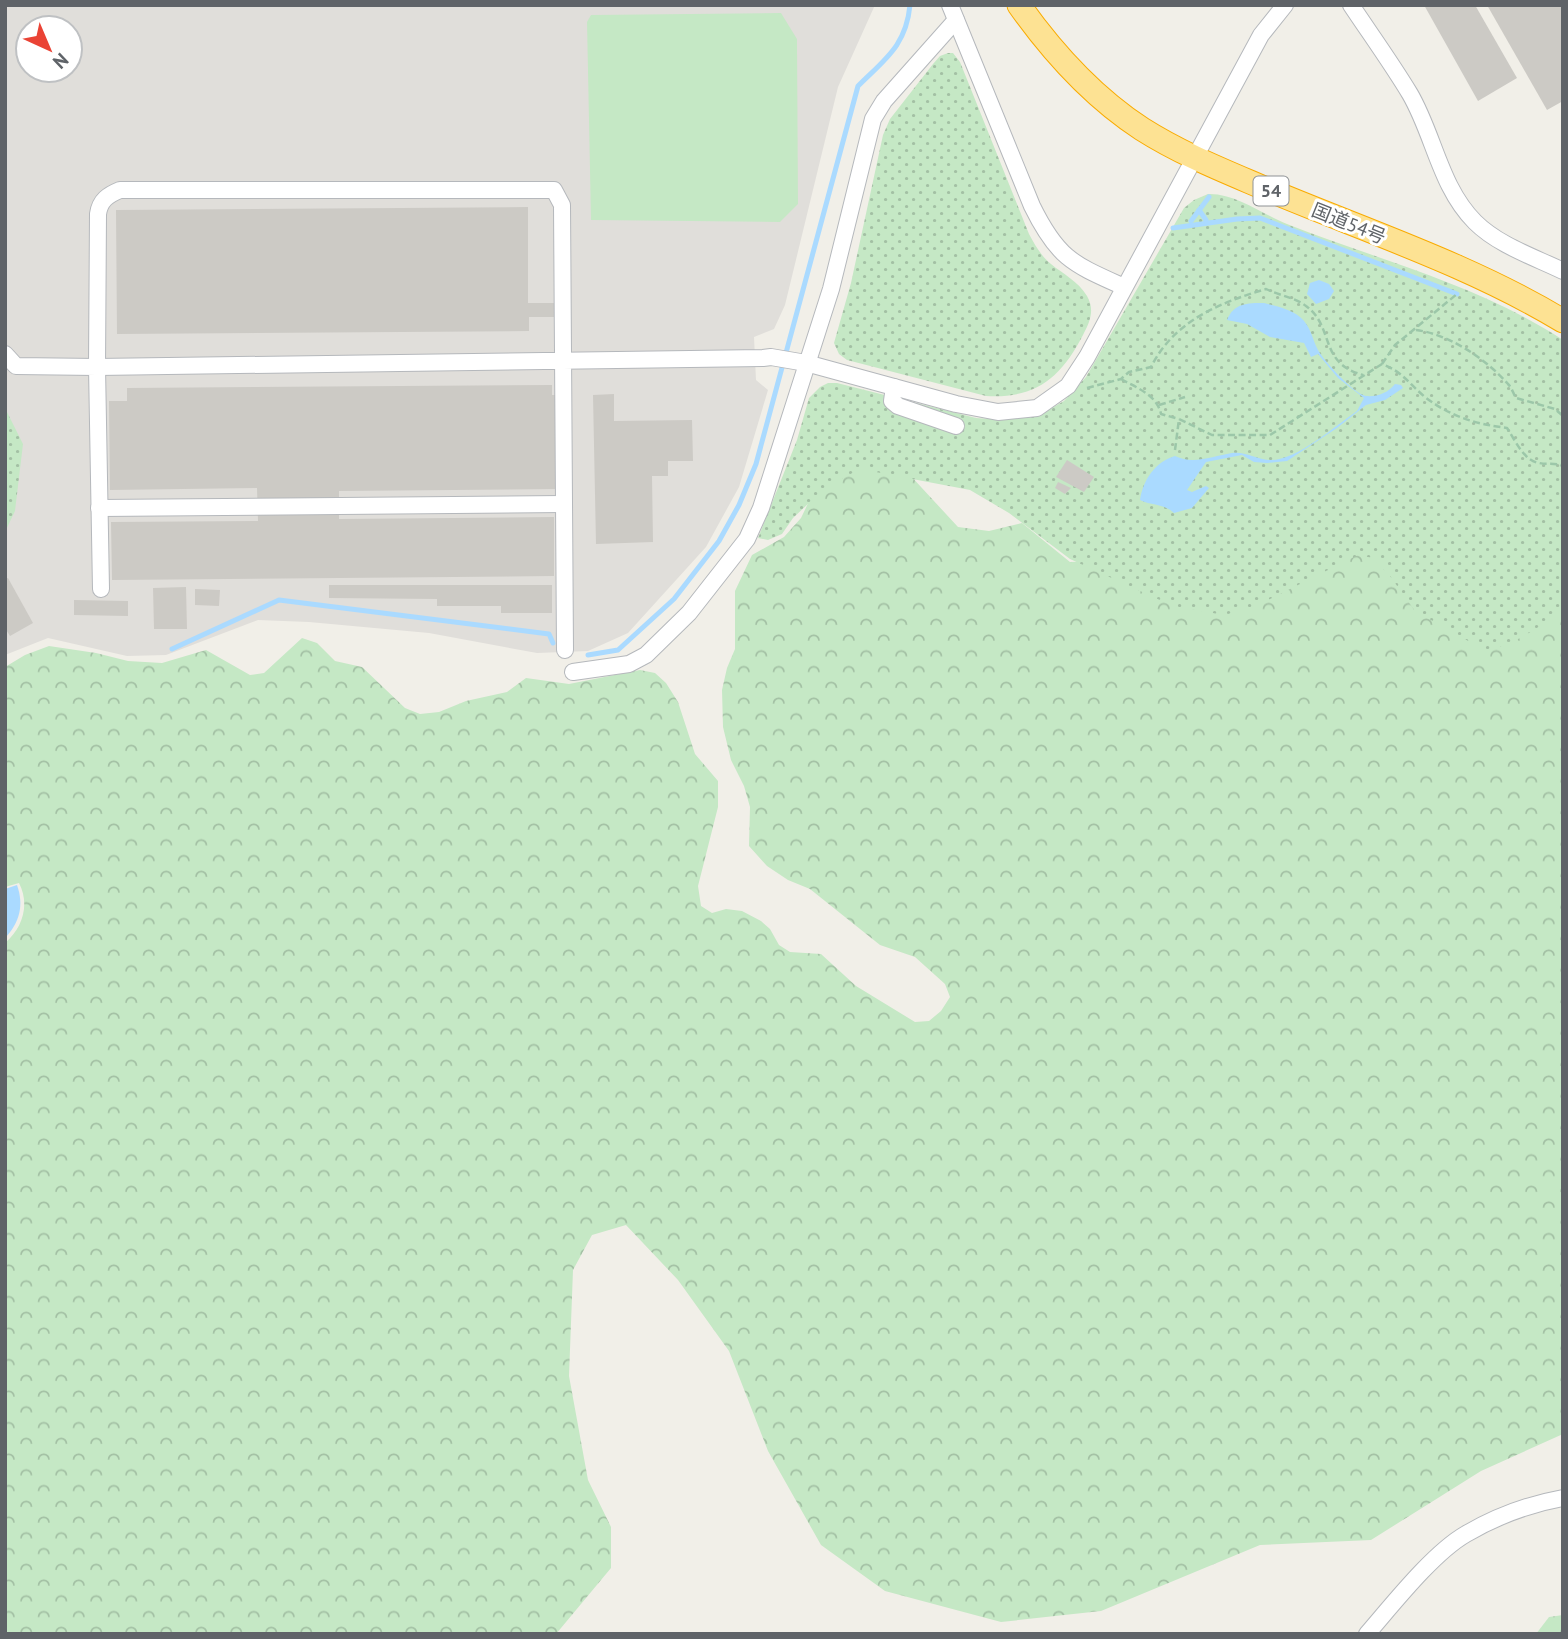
<svg xmlns="http://www.w3.org/2000/svg" width="1568" height="1639" viewBox="0 0 1568 1639" font-family="'PT Sans','Noto Sans JP',sans-serif">
  <style>
    .industrial { fill: #e0deda; fill-rule: evenodd }
    .grass { fill: #c5e8c5 }
    .forest { fill: url(#forest-crowns) }
    .park { fill: url(#park-dots) }
    .water { fill: #aadaff }
    .lines { fill: none; stroke-linecap: round; stroke-linejoin: round }
    .stream { stroke: #aadaff; stroke-width: 5 }
    .building { fill: #cccac5 }
    .minor-casing { stroke: #b5b8bc; stroke-width: 18 }
    .highway-casing { stroke: #f9ab00; stroke-width: 25 }
    .path { stroke: #9cc7a9; stroke-width: 2.5; stroke-dasharray: 7 3.5; stroke-linecap: butt }
    .minor { stroke: #fff; stroke-width: 16 }
    .highway { stroke: #fde293; stroke-width: 23 }
    .labels { text-anchor: middle; stroke-width: 6; stroke-linejoin: round; paint-order: stroke }
    .shield { fill: #fff; stroke: #8f9295; stroke-width: 2 }
    .shield-label { font-size: 18px; font-weight: bold; fill: #5f6368 }
    .street-label { font-size: 19px; fill: #5f6368; stroke: #fff }
  </style>
  <defs>
    <pattern id="forest-crowns" width="20" height="18" patternUnits="userSpaceOnUse" patternTransform="scale(1.75)"><rect width="20" height="18" fill="#c5e8c5"/><path d="M2 6a3 3 0 1 1 6 0M12 15a3 3 0 1 1 6 0" fill="none" stroke="#a3c0a4"/></pattern>
    <pattern id="park-dots" width="8" height="8" patternUnits="userSpaceOnUse" patternTransform="scale(1.75)"><rect width="8" height="8" fill="#c5e8c5"/><path d="M2 2h.1M6 6h.1" fill="none" stroke="#a3c0a4" stroke-width="1.8" stroke-linecap="round"/></pattern>
  </defs>
  <rect width="100%" height="100%" fill="#f1efe8"/>
  <!-- industrial -->
  <path class="industrial" d="M5 5H875L838 87 785 305 774 329 754 337 756 380 768 390 739 487 706 547 628 633 588 651 537 653 429 633 309 622 258 620 166 655 127 656 48 638 5 655ZM28 28H70V70H28Z"/>
  <!-- grass -->
  <polygon class="grass" points="781,13 797,39 798,204 780,222 591,220 587,22 591,15"/>
  <!-- forest -->
  <g class="forest">
    <path d="M897 461 958 527 989 531 1022 523 1070 562 1150 559 1210 551 1563 553V1434L1481 1471 1371 1540 1260 1545 1101 1611 1001 1622 885 1591 821 1545 768 1451 729 1351 678 1280 626 1225 592 1235 573 1270 569 1376 588 1480 611 1527V1568L556 1634H5V943C23 928 30 904 19 883L5 887V667L25 655 49 646 96 653 128 661 162 663 206 650 250 675 264 673 302 638 317 643 335 661 362 667 405 708 420 714 439 712 466 701 507 692 526 678 569 684 640 670 655 673 666 683 678 702 695 754 718 781V807L698 886 701 906 712 913 726 909 742 911 761 921 770 929 779 945 790 952 821 954 856 986 915 1022 929 1021 941 1011 950 997 945 984 915 957 880 945 810 889 788 880 767 866 749 846 750 807 744 786 731 760 723 727 722 690 727 668 735 649V591L752 555 784 537 801 518 825 468Z"/>
    <polygon points="1563,1615 1563,1634 1536,1634 1549,1617"/>
  </g>
  <!-- park -->
  <g class="park">
    <path d="M948 53H953L960 62 1029 234C1035 245 1041 256 1051 264 1063 274 1078 281 1087 296 1095 310 1090 322 1083 335 1061 378 1035 399 986 396L847 360 839 354 834 343 851 283 883 135 890 119 933 64 940 56Z"/>
    <path d="M1208 194C1235 193 1262 214 1287 224 1381 261 1477 284 1563 340V609C1538 629 1516 643 1486 651L1415 611 1390 576 1373 558 1358 555 1252 608 1224 615 1173 606 1070 559 1009 513 970 490 860 469 826 487 793 518 782 534 768 540 758 538 797 440 809 398 820 387 828 383H837L976 418 1003 420 1043 413 1064 401 1086 377 1184 208 1194 200Z"/>
    <polygon points="5,408 23,444 15,511 5,532"/>
  </g>
  <!-- water -->
  <g class="water">
    <polygon points="1319,280 1329,284 1334,291 1329,299 1316,304 1307,294 1310,283"/>
    <path d="M1264 303C1275 306 1290 309 1300 317 1311 326 1312 339 1318 350 1324 361 1354 394 1366 396 1377 397 1388 393 1395 384L1401 385 1403 388 1385 400 1366 405 1337 428 1287 461 1267 463 1254 462 1242 455 1206 462 1187 490 1192 492 1206 486 1209 488 1192 508 1174 513C1163 503 1152 506 1140 500 1143 480 1155 462 1175 456 1193 465 1213 456 1232 453 1244 451 1256 459 1269 460 1295 462 1335 426 1357 411L1364 398 1338 378 1318 354 1311 357 1304 343 1270 337 1247 324 1227 320C1234 303 1247 303 1264 303Z"/>
    <path d="M17 885C24 905 20 922 5 938V889Z"/>
  </g>
  <g class="lines">
    <!-- stream -->
    <g class="stream">
      <polyline points="1199,210 1206,220"/>
      <polyline points="1191,221 1209,197"/>
      <polyline points="1173,228 1237,219 1260,218 1457,294"/>
      <polyline points="172,649 279,600 549,634 553,643"/>
      <path d="M588 655 618 650 674 599 719 541 739 505 756 464 858 86C885 59 906 46 910 5"/>
    </g>
  </g>
  <!-- building -->
  <g class="building">
    <polygon points="1424,5 1475,5 1517,78 1478,101"/>
    <polygon points="1487,5 1563,5 1563,101 1547,110"/>
    <polygon points="528,207 528,303 555,303 555,317 529,317 529,331 117,334 116,210"/>
    <polygon points="552,385 552,395 559,395 559,489 339,491 339,519 554,517 554,576 112,580 111,522 258,521 257,488 110,490 109,401 127,401 127,388"/>
    <polygon points="614,394 614,421 692,420 693,461 668,461 668,476 652,476 653,542 596,544 593,395"/>
    <polygon points="1067,460 1094,477 1084,492 1056,477"/>
    <polygon points="1058,482 1071,488 1065,494 1055,488"/>
    <polygon points="8,578 33,623 10,636 5,628 5,579"/>
    <polygon points="329,585 552,585 552,613 501,613 501,606 437,606 437,599 329,598"/>
    <polygon points="186,587 187,629 154,629 153,588"/>
    <polygon points="195,589 220,590 219,606 195,605"/>
    <polygon points="74,600 128,601 128,616 74,615"/>
  </g>
  <g class="lines">
    <defs>
      <g id="minor">
        <path d="M950 5 1032 206C1058 259 1073 264 1124 287"/>
        <path d="M1351 5C1371 35 1392 64 1410 94 1434 135 1440 187 1475 222 1498 245 1534 257 1563 271"/>
        <polyline points="5,354 16,366 97,367 101,589"/>
        <polyline points="894,387 892,401 898,406 956,426"/>
        <polyline points="99,508 564,504"/>
        <path d="M565 650 562 205 554 190H120C108 195 100 200 98 214L97 367 763 358 771 357 806 363 956 404 998 412 1037 408 1068 386 1087 357 1261 35 1285 5"/>
        <polyline points="573,672 629,664 646,655 689,613 747,539 761,508 831,289 873,119 884,101 956,20"/>
        <path d="M1367 1634C1393 1604 1433 1553 1466 1534 1495 1517 1530 1504 1563 1498"/>
      </g>
      <path id="highway" d="M1019 5C1053 53 1093 97 1142 129 1183 155 1227 172 1271 191 1369 232 1472 266 1563 321"/>
    </defs>
    <!-- minor casing -->
    <use href="#minor" class="minor-casing"/>
    <!-- highway casing -->
    <use href="#highway" class="highway-casing"/>
    <!-- path -->
    <g class="path">
      <path d="M1416 330C1449 334 1486 359 1508 384 1512 388 1513 393 1516 398L1555 409 1563 416"/>
      <polyline points="1382,364 1395,345 1457,294"/>
      <path d="M1121 379C1137 388 1157 395 1161 414L1179 419"/>
      <path d="M1087 388 1121 379 1129 372 1151 367C1174 321 1219 303 1266 289 1278 295 1296 298 1306 306 1335 327 1318 363 1363 375"/>
      <polyline points="1159,405 1185,397"/>
      <path d="M1175 450 1179 419 1212 435H1270L1382 364C1403 372 1408 383 1425 397 1451 417 1476 424 1507 428 1515 440 1524 461 1539 463 1548 465 1554 462 1563 466"/>
    </g>
    <!-- minor -->
    <use href="#minor" class="minor"/>
    <!-- highway -->
    <use href="#highway" class="highway"/>
  </g>
  <g class="labels">
    <!-- shield labels -->
    <rect class="shield" x="1253.5" y="176.5" width="35" height="29" rx="5"/>
    <g class="shield-label">
      <text x="1271" y="197">54</text>
    </g>
    <!-- street labels -->
    <g class="street-label">
      <text transform="translate(1349 223) rotate(22)" y="7">国道54号</text>
    </g>
  </g>
  <!-- border -->
  <rect width="1568" height="1639" fill="none" stroke="#5f6368" stroke-width="14"/>
  <!-- north arrow -->
  <g transform="translate(49 49) rotate(136)"><circle r="33" fill="#ffffff" stroke="#bfc1c3" stroke-width="2"/>
  <path d="M0-5L12 26L0 18L-12 26Z" fill="#ea4335"/>
  <text y="-10" font-size="19" font-weight="bold" text-anchor="middle" fill="#5f6368">N</text>
  </g>
</svg>
